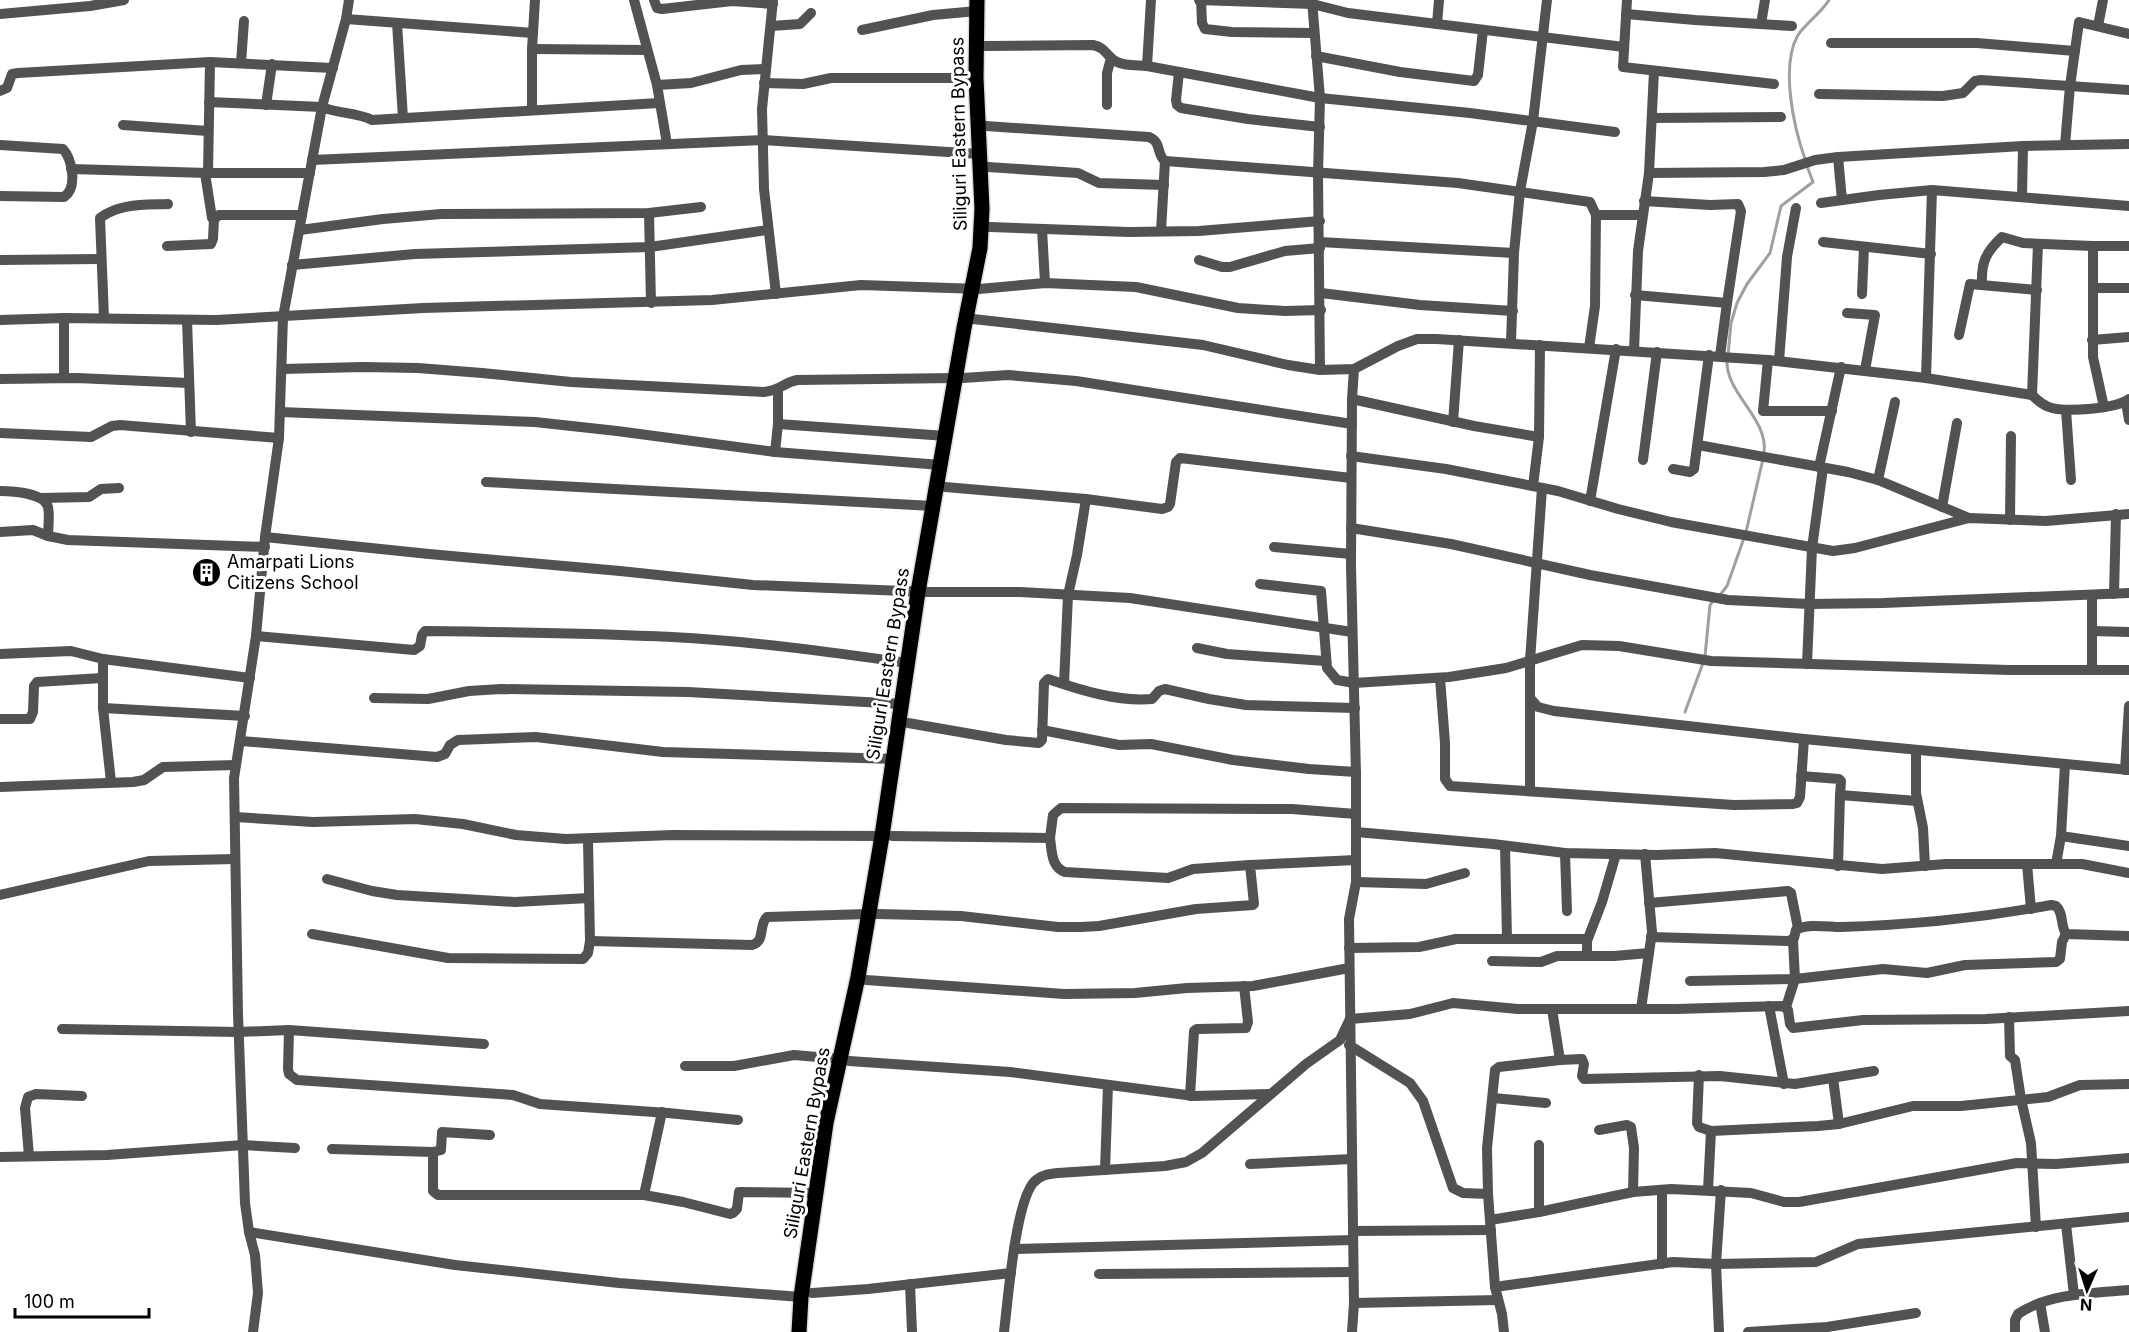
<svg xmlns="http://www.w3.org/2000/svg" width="2129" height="1332" viewBox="0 0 2129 1332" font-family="Inter,sans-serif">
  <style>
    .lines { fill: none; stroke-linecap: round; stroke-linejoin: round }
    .stream { stroke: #a0a0a0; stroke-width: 3 }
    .primary-casing { stroke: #dbdbdb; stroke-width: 18 }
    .street { stroke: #525252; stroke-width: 10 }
    .primary { stroke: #000; stroke-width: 15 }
    .labels { text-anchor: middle; stroke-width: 6; stroke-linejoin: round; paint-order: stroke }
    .street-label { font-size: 18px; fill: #000; stroke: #fff }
    .poi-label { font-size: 18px; fill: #000; stroke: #fff; text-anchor: start }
  </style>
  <rect width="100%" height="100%" fill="#fff"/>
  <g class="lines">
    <!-- stream -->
    <g class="stream">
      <path d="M1805 159C1794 128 1780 66 1798 35 1807 22 1821 13 1829 0"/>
      <polyline points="1728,355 1731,323 1737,303 1747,284 1770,253 1781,206 1813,182 1807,166"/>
      <path d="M1727 361C1726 394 1769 419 1764 453"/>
      <polyline points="1746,532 1763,459"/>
      <polyline points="1720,595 1727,586 1744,538"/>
      <polyline points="1705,656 1710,605 1713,601"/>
      <polyline points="1685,712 1703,663"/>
    </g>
    <defs>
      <polyline id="primary" points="799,1332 801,1297 826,1123 858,977 882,836 918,592 964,328 980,248 982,209 976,78 977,0"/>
    </defs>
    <!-- primary casing -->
    <use href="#primary" class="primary-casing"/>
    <!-- street -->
    <g class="street">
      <polyline points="634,0 657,85 667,144"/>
      <polyline points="654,0 657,8 662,9 732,1 773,4"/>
      <polyline points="773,0 762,109 764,189 776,294"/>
      <polyline points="1199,0 1312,4 1348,13 1624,47"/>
      <polyline points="1201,0 1202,23 1205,29 1232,32 1314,33"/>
      <polyline points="1312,0 1320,98 1318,174 1320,370"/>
      <polyline points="1627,0 1623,67 1774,84"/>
      <polyline points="0,14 90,6 124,0"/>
      <polyline points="1626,14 1695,20 1792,26"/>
      <polyline points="346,19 533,33"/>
      <polyline points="397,23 403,118"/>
      <polyline points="1437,24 1439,0"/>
      <polyline points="1761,24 1765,0"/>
      <polyline points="771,26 800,24 811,13"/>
      <polyline points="2098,26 2103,0"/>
      <polyline points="862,30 933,15 977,11"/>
      <polyline points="1831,43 1977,43 2075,51"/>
      <path d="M985 46 1093 45C1107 48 1106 57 1117 62 1125 66 1138 65 1147 66L1320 98 1470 113 1615 132"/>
      <polyline points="532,49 647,50"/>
      <polyline points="1316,56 1400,72 1474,81 1478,75 1483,30"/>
      <polyline points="210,62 208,173 205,173 212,218"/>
      <polyline points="241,63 244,21"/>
      <polyline points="1147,66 1151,0"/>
      <polyline points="1179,72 1176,100 1177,105 1181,108 1248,119 1320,127"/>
      <polyline points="764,83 803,84 831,78 976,78"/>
      <polyline points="657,85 691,83 741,70 766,69"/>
      <polyline points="0,91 7,88 12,74 18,73 210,62 333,68"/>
      <polyline points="1819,94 1943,96 1963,93 1975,81 1981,80 2129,90"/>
      <path d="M209 102 322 107C338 114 356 112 372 120L659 103"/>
      <polyline points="266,105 272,64"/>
      <polyline points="1107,105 1107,73 1111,58"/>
      <polyline points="532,110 532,49 535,0"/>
      <polyline points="1652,118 1781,117"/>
      <polyline points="123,125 208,131"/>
      <path d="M986 126 1149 137C1162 142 1156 154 1165 161L1161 231"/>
      <path d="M0 145 63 149C72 159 78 188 64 197L0 196"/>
      <polyline points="2065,145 2070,86 2079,22 2129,34"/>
      <polyline points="1838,157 1842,200"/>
      <polyline points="312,160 763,140 979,154"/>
      <polyline points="1165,161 1458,183 1590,202 1596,215 1642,215"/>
      <polyline points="988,167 1078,173 1099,183 1164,185"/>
      <polyline points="71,169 208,173 310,173"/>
      <polyline points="1649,173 1764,172 1784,170 1815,160 1838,157 2023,146 2129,144"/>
      <polyline points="2022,197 2023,146"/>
      <polyline points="1644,201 1710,205 1738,204 1741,211 1727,303"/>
      <polyline points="1821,203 1879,195 1932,190 2129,206"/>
      <polyline points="649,213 651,303"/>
      <polyline points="990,227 1129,232 1199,231 1320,221"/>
      <polyline points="1042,229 1045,283"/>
      <polyline points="300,230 383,219 441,214 649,213 701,207"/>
      <polyline points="1320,242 1514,253 1511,343"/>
      <polyline points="1823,242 1931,254"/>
      <polyline points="167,246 211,244 213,239 214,219 219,215 302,215"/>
      <polyline points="1514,253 1520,191 1533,121 1547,0"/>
      <polyline points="0,260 100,259"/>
      <polyline points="1199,260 1222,267 1230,267 1285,251 1320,248"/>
      <polyline points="292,265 415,254 650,247 767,230"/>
      <path d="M1982 284C1981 262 1986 252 2002 237L2023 243 2093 246"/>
      <polyline points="2093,288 2129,288"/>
      <polyline points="1321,293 1420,305 1513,311"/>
      <polyline points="1862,294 1864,247"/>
      <polyline points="1635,295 1727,303 1720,356"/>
      <polyline points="1847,313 1875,315 1865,370"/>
      <polyline points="64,318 64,378"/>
      <path d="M104 318 100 218C119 203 145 205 168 204"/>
      <path d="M973 319 1203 345 1288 365 1320 370 1354 369 1398 346 1417 339H1437L1768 360 1926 378 2032 395C2038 401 2044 406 2052 408 2068 412 2116 409 2129 399"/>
      <polyline points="0,320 64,318 216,320 423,308 712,300 861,285 979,289 1045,283 1136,287 1238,308 1285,311 1321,310"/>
      <polyline points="187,320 191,432"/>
      <polyline points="1959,335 1970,284 2037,290"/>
      <polyline points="2092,340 2129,337"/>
      <polyline points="1589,348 1595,306 1596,215"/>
      <polyline points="1634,351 1638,251 1649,173 1654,71"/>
      <polyline points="1768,360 1763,411 1832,411"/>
      <polyline points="1779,361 1787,257 1796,208"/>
      <path d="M282 369 363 367 418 368 482 373 571 382 764 392C781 390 783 383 797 380L956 378"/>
      <polyline points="963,378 1008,375 1076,381 1352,424"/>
      <polyline points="1926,378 1932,190"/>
      <polyline points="0,379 77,378 189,383"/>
      <polyline points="2032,395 2038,244"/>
      <polyline points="1352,399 1474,426 1539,437"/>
      <polyline points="2126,402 2129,420"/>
      <polyline points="2104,407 2093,357 2093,246 2129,246"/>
      <polyline points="2066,410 2071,480"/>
      <polyline points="280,412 535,422 617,431 775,452 941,465"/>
      <polyline points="1453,422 1459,340"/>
      <polyline points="778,424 946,436"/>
      <polyline points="0,433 91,437 112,426 120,425 279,438"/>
      <polyline points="1698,445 1848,472 1878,480 1969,518"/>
      <polyline points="775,452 778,424 778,390"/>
      <polyline points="1351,456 1446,469 1558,491 1618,509 1671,522 1833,551 1855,548 1969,518 2046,521 2129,514"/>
      <polyline points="1643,460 1657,352"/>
      <polyline points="1819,467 1841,367"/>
      <polyline points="1673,469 1690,472 1694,469 1709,355"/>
      <polyline points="1878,480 1895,402"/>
      <polyline points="486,482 933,506"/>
      <polyline points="1533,486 1539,437 1540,345"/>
      <polyline points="945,487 1086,499 1162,509 1168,507 1170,504 1176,462 1180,458 1351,478"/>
      <path d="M0 491C12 491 45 493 48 507 50 516 48 527 48 536"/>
      <polyline points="41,498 89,497 101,489 119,488"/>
      <polyline points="1590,501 1616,349"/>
      <polyline points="1942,507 1957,423"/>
      <polyline points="2010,520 2011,436"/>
      <polyline points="1351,528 1451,544 1590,575 1728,600 1809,604 1883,603 2129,593"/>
      <polyline points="0,532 33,530 48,536 68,540 265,547"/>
      <polyline points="265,537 429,554 620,571 753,585 928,592 1020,592 1130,598 1352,632"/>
      <polyline points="1274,547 1351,554"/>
      <polyline points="1260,584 1321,591 1327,668 1337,680 1354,683 1449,677 1506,668 1582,645 1619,646 1711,661 2009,670 2129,670"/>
      <polyline points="2114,594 2116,514"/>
      <polyline points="2093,631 2129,632"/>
      <path d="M256 636 414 650 420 646 422 635 425 631C508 632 590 633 672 637 751 641 830 652 908 663"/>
      <polyline points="1197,648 1227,654 1325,661"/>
      <polyline points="0,654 71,651 103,659 250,678"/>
      <polyline points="103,659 103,708 111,782"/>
      <polyline points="1807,664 1812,548 1823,468"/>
      <polyline points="2092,669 2092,595"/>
      <polyline points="1440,678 1445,743 1445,779 1450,786 1734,805 1793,804 1797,803 1800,797 1804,739"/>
      <polyline points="1064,684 1068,595 1077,555 1086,499"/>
      <polyline points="374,698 428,699 469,691 501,689 688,692 901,704"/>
      <polyline points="1530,698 1538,707 1554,711 1804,739 2129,770"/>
      <polyline points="103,708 245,716"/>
      <polyline points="0,719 30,719 33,712 34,686 37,682 102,678"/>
      <path d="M908 723 1006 740 1039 743 1042 740 1044 683 1048 679C1080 690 1118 702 1152 699L1159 691 1165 689 1209 699 1246 705 1355 708"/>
      <polyline points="1042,730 1119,745 1151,744 1233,760 1309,769 1356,772"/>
      <polyline points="241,741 437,757 445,754 450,745 458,740 536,737 663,752 894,759"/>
      <polyline points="1916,750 1916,793 1923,828 1925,866"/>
      <polyline points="2125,770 2129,706"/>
      <polyline points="1801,776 1839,779 1841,781 1840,795"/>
      <polyline points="0,787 133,782 144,780 163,767 236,765"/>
      <polyline points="1530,790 1530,661 1542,488"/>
      <polyline points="235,817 313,822 415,819 463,824 516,835 566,839 673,835 882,836"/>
      <polyline points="1356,832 1493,844 1565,853 1656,855 1715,853 1882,869 1946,864 2082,864 2129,873"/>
      <polyline points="892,836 1050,838 1053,815 1061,808 1292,809 1356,814"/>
      <polyline points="2061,836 2129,846"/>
      <path d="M1050 838C1052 851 1051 867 1065 872L1168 878 1193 869 1250 865"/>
      <polyline points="1505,846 1507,939"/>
      <polyline points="1565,853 1567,911"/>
      <polyline points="2027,864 2031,909"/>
      <polyline points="2056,864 2061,836 2065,764"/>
      <polyline points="1838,866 1840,795 1917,801"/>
      <polyline points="327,879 372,891 397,895 515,902 589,898"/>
      <polyline points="1356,882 1426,884 1465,873"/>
      <polyline points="0,895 149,861 235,859"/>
      <polyline points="1649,903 1788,891 1791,893 1798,928"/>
      <polyline points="877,914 961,916 1058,927 1081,927 1099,926 1196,909 1253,905 1254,904 1250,865 1356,860"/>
      <polyline points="312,934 448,958 583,959 588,953 590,941 588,840"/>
      <path d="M1651 937 1789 941 1794 938 1796 930C1807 923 1828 927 1841 927 1912 925 1981 918 2051 905L2056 906C2064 913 2060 925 2066 934L2129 936"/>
      <path d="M590 941 752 945C766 941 758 925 767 917L868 914"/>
      <polyline points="1587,941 1602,902 1616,854"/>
      <polyline points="1349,948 1419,947 1456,939 1584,939 1587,941 1587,955"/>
      <polyline points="1492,961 1541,962 1557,956 1614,956 1649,953"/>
      <polyline points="866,980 1064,994 1135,993 1187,988 1253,986 1349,968"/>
      <polyline points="1690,981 1795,979 1883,969 1927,973 1965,965 2056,962 2060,959 2062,942 2066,934"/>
      <polyline points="1769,1006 1784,1084"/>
      <polyline points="1786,1007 1795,979 1793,940"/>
      <polyline points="1552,1009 1560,1060 1582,1059 1584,1064 1582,1076 1584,1079 1720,1076 1795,1084 1874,1071"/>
      <polyline points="1641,1009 1652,932 1645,854"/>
      <polyline points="2009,1017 2010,1056 2015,1060 2021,1099 2031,1143 2036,1227"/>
      <polyline points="62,1029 239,1032 289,1030 288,1069 289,1074 297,1080 513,1095 540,1104 668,1113 738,1120"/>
      <polyline points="289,1030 484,1044"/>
      <polyline points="1349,1045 1410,1083 1423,1101 1453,1188 1463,1193 1488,1194 1495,1287 1502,1314 1504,1332"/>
      <polyline points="849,1061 1010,1072 1194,1096 1269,1094"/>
      <polyline points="685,1066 734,1066 794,1055 841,1059"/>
      <polyline points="1699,1075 1697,1123 1699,1127 1711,1131 1818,1126 1839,1124 1913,1106 1961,1106 2048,1097 2080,1085 2129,1084"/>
      <polyline points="1833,1078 1839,1124"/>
      <polyline points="1190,1096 1194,1031 1197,1029 1246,1028 1248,1022 1244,986"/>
      <polyline points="1493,1098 1546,1103"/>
      <polyline points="1599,1130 1627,1125 1631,1127 1634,1148 1633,1192"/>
      <polyline points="332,1149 433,1152 433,1191 438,1195 644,1195 683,1202 730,1214 733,1213 737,1209 739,1192 816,1193"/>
      <polyline points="433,1152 441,1150 442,1132 490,1135"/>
      <polyline points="29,1156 25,1108 28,1097 36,1094 82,1096"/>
      <polyline points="0,1157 107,1155 243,1145 295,1148"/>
      <polyline points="1250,1164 1352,1159"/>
      <polyline points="1105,1170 1108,1085"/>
      <polyline points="1708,1190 1711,1131"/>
      <polyline points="1488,1194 1487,1148 1495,1070 1499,1067 1560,1060"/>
      <polyline points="644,1195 662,1112"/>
      <polyline points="1539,1212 1539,1145"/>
      <polyline points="1490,1220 1539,1212 1633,1192 1671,1189 1751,1193 1784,1202 1799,1202 2017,1163 2056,1164 2129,1158"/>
      <polyline points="2066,1224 2074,1295"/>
      <polyline points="1353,1231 1491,1230"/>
      <polyline points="249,1232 455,1265 619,1283 801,1297"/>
      <polyline points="1014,1249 1353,1240"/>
      <polyline points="1662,1264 1662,1190"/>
      <polyline points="1099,1274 1353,1272"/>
      <polyline points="910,1284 912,1332"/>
      <polyline points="1495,1287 1673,1262 1716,1264 1816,1262 1858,1244 2129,1217"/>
      <polyline points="812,1293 868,1289 1011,1273"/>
      <polyline points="1354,1303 1498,1300"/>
      <polyline points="2040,1303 2045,1332"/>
      <polyline points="253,1332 258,1293 255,1255 249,1232 245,1203 238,1014 234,778 256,636 265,537 279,438 283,317 322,107 346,19 349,0"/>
      <path d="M1004 1332C1008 1300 1015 1206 1033 1183 1040 1175 1048 1174 1058 1173L1165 1166 1186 1162 1202 1153 1306 1064 1340 1040 1350 1019 1410 1014 1453 1003 1518 1009H1676L1783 1006 1788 1010 1790 1024 1793 1028 1863 1020 1986 1019 2129 1011"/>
      <polyline points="1352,1332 1354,1303 1349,919 1356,882 1356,775 1351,566 1352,399 1354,369"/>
      <polyline points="1719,1332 1716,1264 1721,1190"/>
      <polyline points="1748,1332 1827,1327 1916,1313"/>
      <path d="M2015 1332V1320L2018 1314C2049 1293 2093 1293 2129 1290"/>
    </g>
    <!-- primary -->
    <use href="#primary" class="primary"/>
  </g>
  <!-- icons -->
  <defs>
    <symbol id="building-disc" viewBox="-11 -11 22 22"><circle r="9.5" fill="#000" stroke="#fff"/><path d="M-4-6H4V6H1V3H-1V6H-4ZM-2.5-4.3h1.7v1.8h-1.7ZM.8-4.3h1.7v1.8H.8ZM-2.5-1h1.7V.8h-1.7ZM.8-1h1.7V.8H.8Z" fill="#fff"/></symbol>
  </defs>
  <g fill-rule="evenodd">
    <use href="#building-disc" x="190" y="556" width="33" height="33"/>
  </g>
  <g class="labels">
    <!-- street labels -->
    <g class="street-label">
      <text transform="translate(959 134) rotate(-91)" y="6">Siliguri Eastern Bypass</text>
      <text transform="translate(888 664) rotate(-81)" y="6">Siliguri Eastern Bypass</text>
      <text transform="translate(807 1143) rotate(-80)" y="6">Siliguri Eastern Bypass</text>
    </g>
    <!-- poi labels -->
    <g class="poi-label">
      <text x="227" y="568">Amarpati Lions<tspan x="227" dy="21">Citizens School</tspan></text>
    </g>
  </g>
  <!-- north arrow -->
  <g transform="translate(2087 1290) rotate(183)" stroke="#ffffff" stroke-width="4.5" paint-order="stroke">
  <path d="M0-4.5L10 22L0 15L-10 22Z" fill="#000000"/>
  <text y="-9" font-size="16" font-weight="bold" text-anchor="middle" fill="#000000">N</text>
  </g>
  <!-- scale -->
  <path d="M15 1308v9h134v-9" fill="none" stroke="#000000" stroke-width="3"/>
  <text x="24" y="1308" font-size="18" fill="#000000" stroke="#ffffff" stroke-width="4.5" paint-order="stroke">100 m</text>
</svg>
